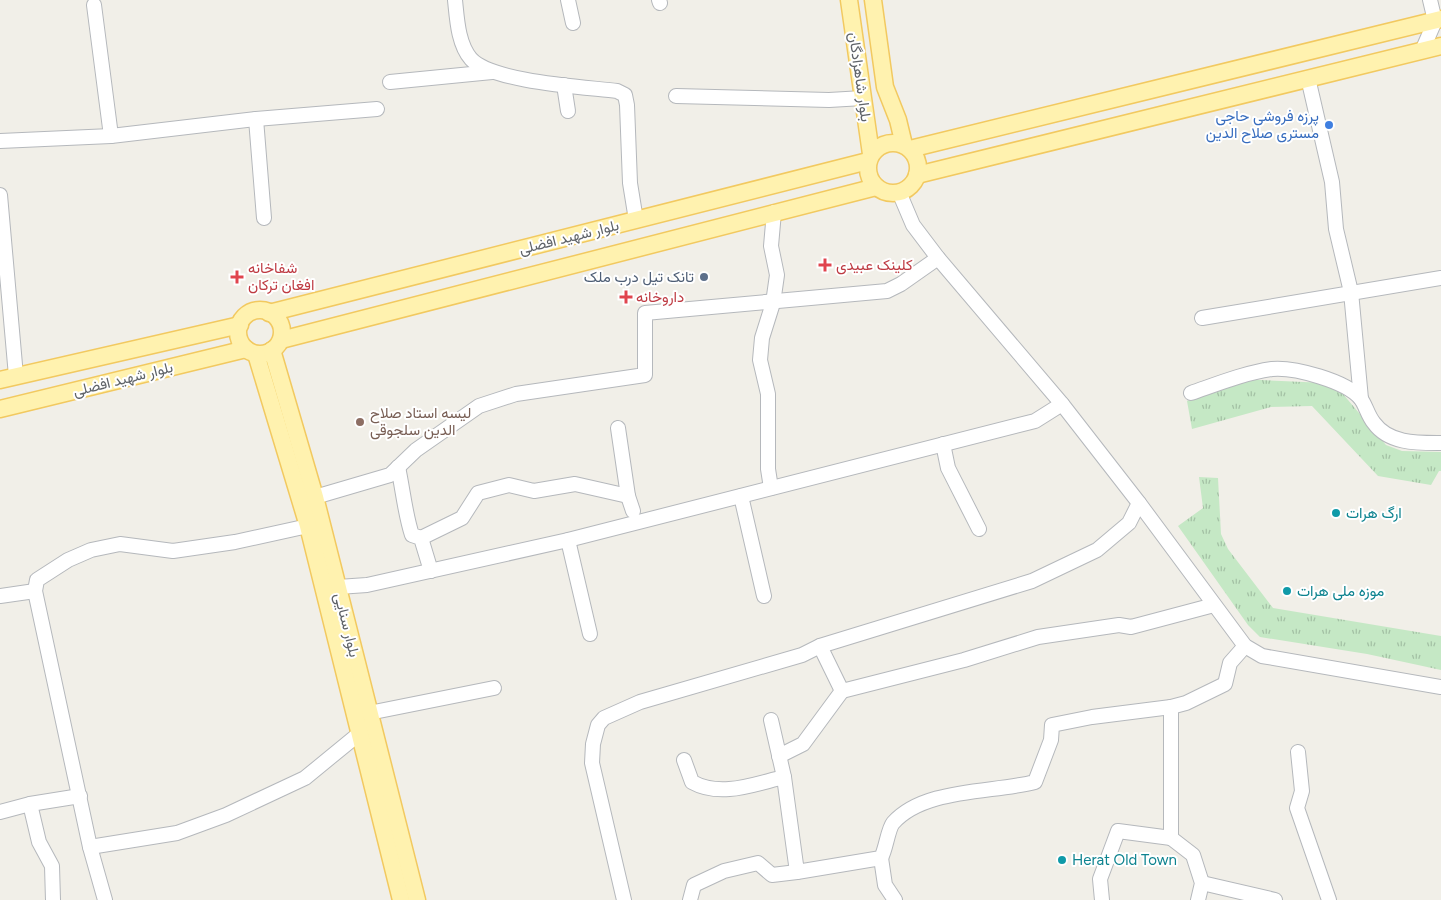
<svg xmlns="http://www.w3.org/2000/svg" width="1441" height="900" viewBox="0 0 1441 900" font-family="Figtree,Vazirmatn,sans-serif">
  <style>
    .park { fill: url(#park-tufts) }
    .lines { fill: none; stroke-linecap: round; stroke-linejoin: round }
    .minor-casing { stroke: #b5b8bc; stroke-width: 16 }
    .major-casing { stroke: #f2c960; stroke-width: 19 }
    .minor { stroke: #fff; stroke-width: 14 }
    .major { stroke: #fff2af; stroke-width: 16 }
    .shop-dot { fill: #3f7fe0; stroke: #fff; stroke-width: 2 }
    .health-dot { fill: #e0444e; stroke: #fff; stroke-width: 2 }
    .service-dot { fill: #5c6f8a; stroke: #fff; stroke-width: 2 }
    .education-dot { fill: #8d6e63; stroke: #fff; stroke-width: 2 }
    .culture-dot { fill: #0f9aa8; stroke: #fff; stroke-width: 2 }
    .labels { text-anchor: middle; stroke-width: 4; stroke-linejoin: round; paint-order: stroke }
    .street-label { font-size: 15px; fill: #5f6368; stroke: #fff }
    .shop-label { font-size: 15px; fill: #366cbe; stroke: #fff; text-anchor: end }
    .health-label { font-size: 15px; fill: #be3a42; stroke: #fff; text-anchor: start }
    .service-label { font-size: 15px; fill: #4e5e75; stroke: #fff; text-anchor: end }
    .education-label { font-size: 15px; fill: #785e54; stroke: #fff; text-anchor: start }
    .culture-label { font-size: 15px; fill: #0d838f; stroke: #fff; text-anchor: start }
  </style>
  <defs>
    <pattern id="park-tufts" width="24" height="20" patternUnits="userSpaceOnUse" patternTransform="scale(1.25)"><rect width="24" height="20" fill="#c5e8c5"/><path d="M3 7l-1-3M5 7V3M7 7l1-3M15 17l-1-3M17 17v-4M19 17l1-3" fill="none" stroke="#a3c0a4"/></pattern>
  </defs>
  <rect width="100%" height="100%" fill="#f1efe8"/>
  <!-- park -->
  <g class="park">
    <polygon points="1238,379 1326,383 1343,394 1386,445 1402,451 1441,452 1441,471 1439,471 1431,485 1378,476 1312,406 1271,407 1192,429 1187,401"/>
    <polygon points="1199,477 1218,478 1221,534 1228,549 1273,608 1441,636 1441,670 1367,654 1260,637 1248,625 1178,526 1203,508"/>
  </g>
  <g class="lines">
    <defs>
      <g id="minor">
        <path d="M455 0C457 19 458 44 471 59 492 82 585 87 617 91L625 95 627 105 630 183 636 220"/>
        <polyline points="568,0 573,23"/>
        <polyline points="659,0 660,3"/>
        <polyline points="1430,0 1435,21"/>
        <polyline points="94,5 111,136"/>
        <polyline points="1422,51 1435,21"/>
        <polyline points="1308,78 1332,182 1336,229 1351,292 1361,399"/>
        <polyline points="390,82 492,72"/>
        <polyline points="564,85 568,111"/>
        <polyline points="676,96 829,100 863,98"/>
        <polyline points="256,119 264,218"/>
        <polyline points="0,141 111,136 256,119 377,109"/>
        <polyline points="899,192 913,225 938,258 1062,404 1139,503 1245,646 1262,656 1441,687"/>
        <polyline points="0,195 16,376"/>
        <polyline points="1202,318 1441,278"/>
        <path d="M1191 393C1217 384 1244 373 1272 369 1294 367 1347 381 1361 399 1366 406 1368 416 1374 423 1389 444 1418 443 1441 443"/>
        <polyline points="618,428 628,496 633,511"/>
        <polyline points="943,444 948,468 979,529"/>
        <path d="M398 467C403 490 405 514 412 535L421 538 431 571"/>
        <polyline points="771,488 768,469 768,394 760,360 762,338 773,303 777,275 771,246 774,212"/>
        <polyline points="741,496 764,596"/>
        <polyline points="315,497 390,475 416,450 479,406 516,394 645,375 645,313 887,291 901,284 938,258"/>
        <polyline points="421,538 462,518 478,493 509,485 534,491 575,484 628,496"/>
        <polyline points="568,540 590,634"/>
        <polyline points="338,587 367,585 568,540 1035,421 1062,404"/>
        <polyline points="0,596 35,591"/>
        <polyline points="842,691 964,660 1038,637 1119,625 1131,627 1214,605"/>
        <polyline points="1171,707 1171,838 1193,855 1202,883 1198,900"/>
        <polyline points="369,713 494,688"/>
        <path d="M771 720 784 777 797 872 881 858C886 849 888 829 893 823 924 788 992 793 1035 782L1051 740 1052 725 1092 717 1171 707 1186 703 1225 684 1230 663 1245 646"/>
        <polyline points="1298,752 1302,791 1297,808 1329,900"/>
        <polyline points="779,756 803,744 842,691 820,646"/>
        <path d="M684 760 692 782C721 798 754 784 784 777"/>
        <polyline points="30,804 39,842 52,866 53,900"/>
        <polyline points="0,812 30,804 80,796"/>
        <polyline points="90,847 177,833 226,815 305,778 360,733"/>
        <polyline points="881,858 885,885 895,900"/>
        <polyline points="1202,883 1275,900"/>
        <polyline points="105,900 90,847 35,591 37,580 68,560 91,550 120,544 173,551 235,542 308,526"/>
        <polyline points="624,900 592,763 593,744 598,725 604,718 640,702 802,655 820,646 1032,581 1097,550 1129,523 1139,503"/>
        <polyline points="690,900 694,885 724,871 758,863 772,875 797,872"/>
        <polyline points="1102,900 1100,879 1118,831 1171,838"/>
      </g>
      <g id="major">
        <polyline points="849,0 871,154"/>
        <polyline points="873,0 885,87 898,120 904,145"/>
        <circle cx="893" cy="168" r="25"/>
        <polyline points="910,149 1441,19"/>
        <polyline points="917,175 1441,46"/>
        <circle cx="260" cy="332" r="22"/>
        <polyline points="269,313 868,161"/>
        <polyline points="281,340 876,187"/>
        <polyline points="272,350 315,497 417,900"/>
        <polyline points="256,354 308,526 401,900"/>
        <polyline points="0,380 240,325"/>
        <polyline points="0,409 246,349"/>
      </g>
    </defs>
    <!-- minor casing -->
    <use href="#minor" class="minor-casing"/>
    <!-- major casing -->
    <use href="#major" class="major-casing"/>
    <!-- minor -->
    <use href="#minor" class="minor"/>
    <!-- major -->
    <use href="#major" class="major"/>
  </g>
  <!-- markers -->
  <circle class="shop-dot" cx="1329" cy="125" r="5"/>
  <g class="health-dot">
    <path d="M822.5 257.5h5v5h5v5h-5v5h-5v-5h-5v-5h5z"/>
    <path d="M234.5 269.5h5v5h5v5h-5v5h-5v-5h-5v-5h5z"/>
    <path d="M623.5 289.5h5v5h5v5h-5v5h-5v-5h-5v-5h5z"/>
  </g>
  <circle class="service-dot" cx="704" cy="277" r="5"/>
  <circle class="education-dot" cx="360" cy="422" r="5"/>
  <g class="culture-dot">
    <circle cx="1336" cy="513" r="5"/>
    <circle cx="1287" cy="591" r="5"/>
    <circle cx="1062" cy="860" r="5"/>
  </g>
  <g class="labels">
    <!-- street labels -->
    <g class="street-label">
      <text transform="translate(860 77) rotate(82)" y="5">بلوار شاهزادگان</text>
      <text transform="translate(569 237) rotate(-14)" y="5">بلوار شهید افضلی</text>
      <text transform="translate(123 379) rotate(-14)" y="5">بلوار شهید افضلی</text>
      <text transform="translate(347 625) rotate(76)" y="5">بلوار سنایی</text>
    </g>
    <!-- shop labels -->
    <g class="shop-label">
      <text x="1319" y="121">پرزه فروشی حاجی<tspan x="1319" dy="17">مستری صلاح الدین</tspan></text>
    </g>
    <!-- health labels -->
    <g class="health-label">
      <text x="836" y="270">کلینک عبیدی</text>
      <text x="248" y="273">شفاخانه<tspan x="248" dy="17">افغان ترکان</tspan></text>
      <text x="636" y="302">داروخانه</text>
    </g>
    <!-- service labels -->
    <g class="service-label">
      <text x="694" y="282">تانک تیل درب ملک</text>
    </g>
    <!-- education labels -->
    <g class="education-label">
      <text x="370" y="418">لیسه استاد صلاح<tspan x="370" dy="17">الدین سلجوقی</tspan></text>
    </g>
    <!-- culture labels -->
    <g class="culture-label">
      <text x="1346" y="518">ارگ هرات</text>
      <text x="1297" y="596">موزه ملی هرات</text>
      <text x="1072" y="865">Herat Old Town</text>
    </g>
  </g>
</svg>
